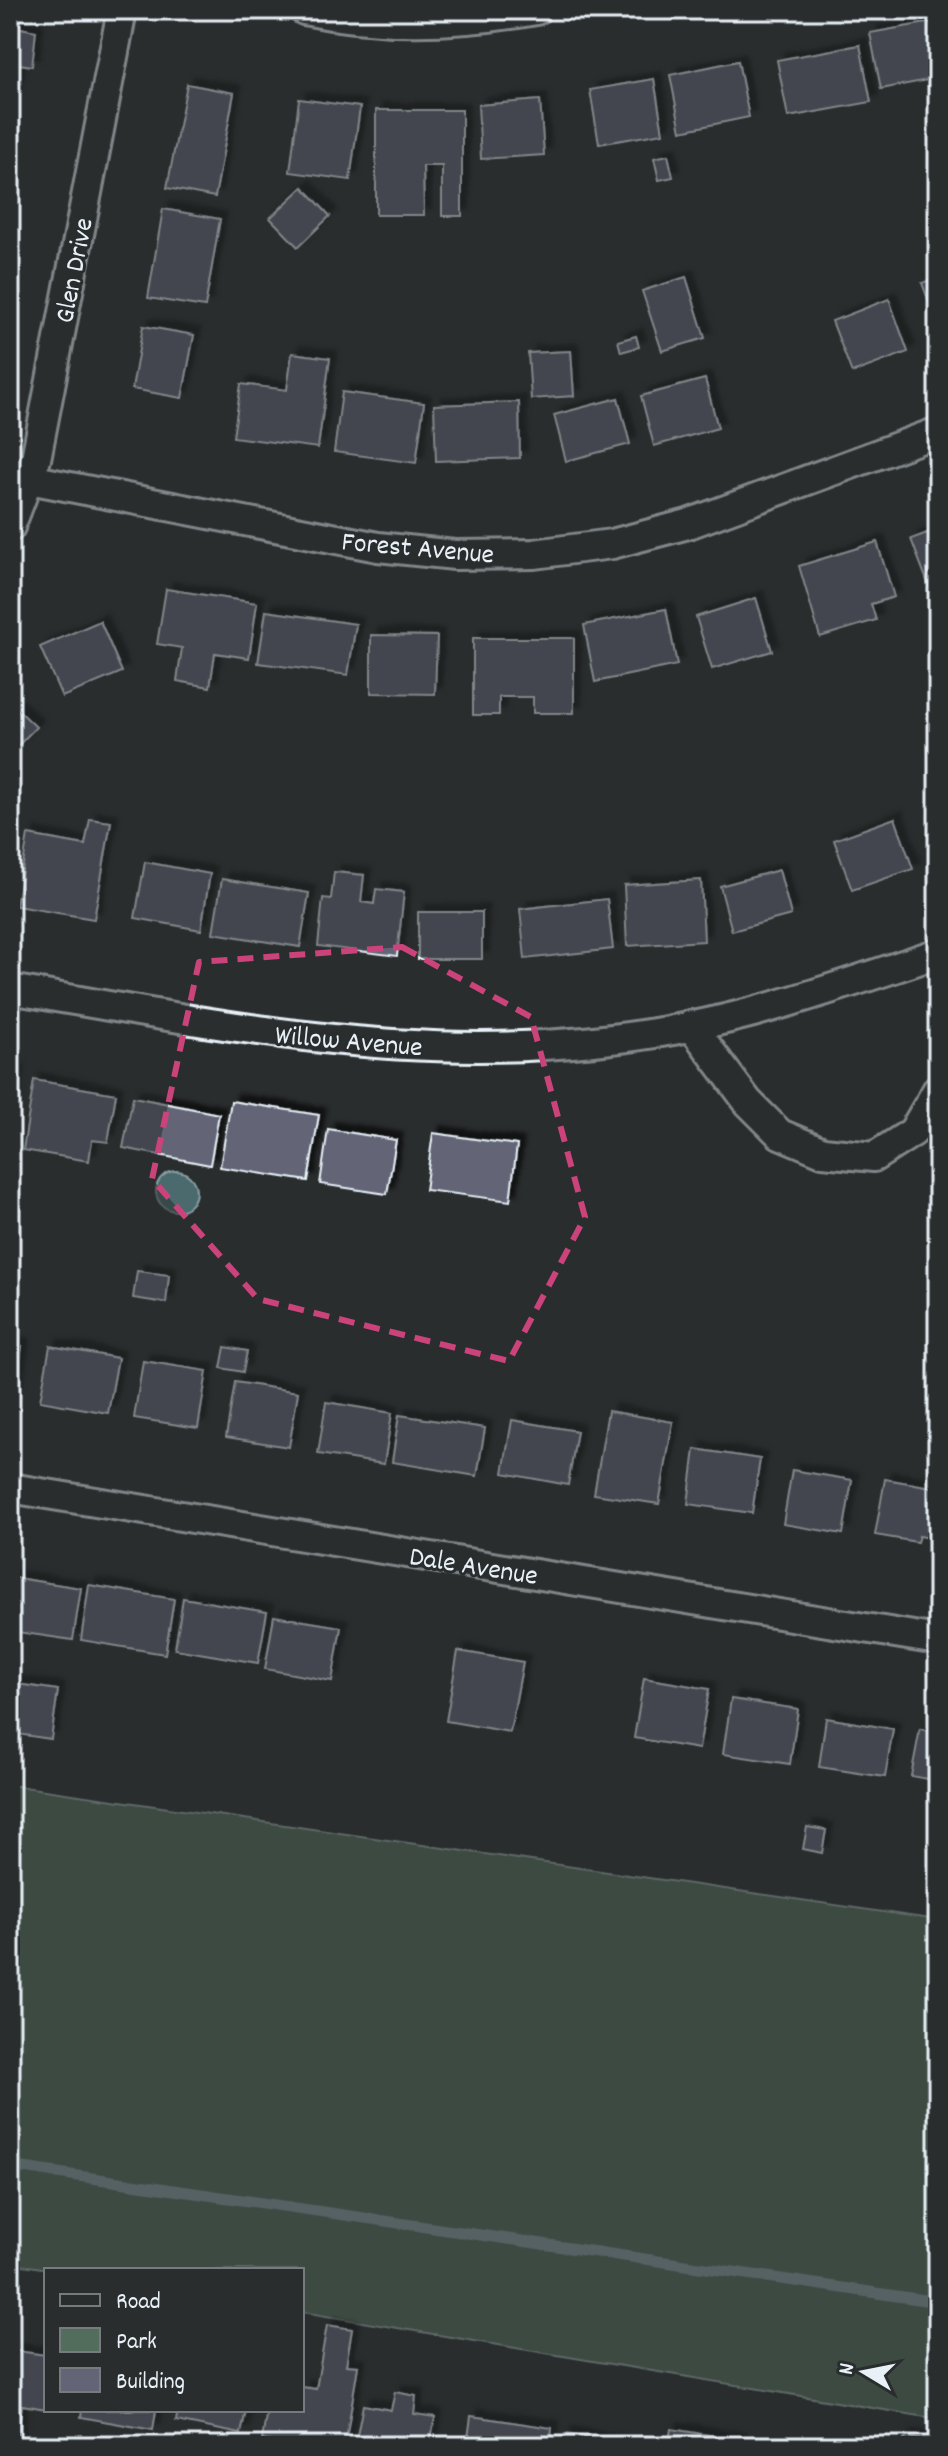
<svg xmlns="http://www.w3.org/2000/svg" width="948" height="2456" viewBox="0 0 948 2456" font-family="Dekko,sans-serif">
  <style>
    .green { fill: #536d5c; stroke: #9eafaa; stroke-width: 2 }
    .water { fill: #4c6a6e; stroke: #8aa0a5; stroke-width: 2 }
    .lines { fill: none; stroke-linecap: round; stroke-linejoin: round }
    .stream { stroke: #8aa0a5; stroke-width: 11 }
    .building { fill: #636577; stroke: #e8f1f8; stroke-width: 2; filter: url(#shadow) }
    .street-casing { stroke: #e8f1f8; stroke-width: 34 }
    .street { stroke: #2a2d2e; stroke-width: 28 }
    .marked { fill: none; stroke: #ca437a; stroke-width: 6; stroke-dasharray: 16 10; stroke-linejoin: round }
    .labels { text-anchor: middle; stroke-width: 6; stroke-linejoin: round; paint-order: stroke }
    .street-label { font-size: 28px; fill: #e8f1f8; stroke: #2a2d2e }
  </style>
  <defs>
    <filter id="shadow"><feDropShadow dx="7" dy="-7" stdDeviation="2" flood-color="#0009"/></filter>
  </defs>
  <rect width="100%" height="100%" fill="#2a2d2e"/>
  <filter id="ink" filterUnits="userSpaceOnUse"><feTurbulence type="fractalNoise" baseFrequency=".0125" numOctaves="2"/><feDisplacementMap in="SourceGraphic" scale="16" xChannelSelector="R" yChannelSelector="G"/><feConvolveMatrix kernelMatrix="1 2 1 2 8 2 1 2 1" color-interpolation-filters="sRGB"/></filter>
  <g filter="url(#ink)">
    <!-- green -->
    <polygon class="green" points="10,1785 938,1920 938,2419 302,2312 302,2270 54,2270 10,2263"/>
    <!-- water -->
    <circle class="water" cx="176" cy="1191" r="20"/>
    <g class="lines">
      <!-- stream -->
      <polyline class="stream" points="10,2166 938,2302"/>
    </g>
    <!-- building -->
    <g class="building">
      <polygon points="938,21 938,78 881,89 870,33"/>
      <polygon points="10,26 36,31 32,66 19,64 14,96 10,95"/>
      <polygon points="860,45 871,102 788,117 777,60"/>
      <polygon points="738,61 749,117 681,131 670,75"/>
      <polygon points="654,79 663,133 599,144 590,90"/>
      <polygon points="187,84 234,93 215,197 167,188"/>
      <polygon points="299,99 360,107 350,180 290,172"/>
      <polygon points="540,100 544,155 481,159 478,105"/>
      <polygon points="376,110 462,110 462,216 442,216 442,166 423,166 424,215 376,215"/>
      <polygon points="668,155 673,177 659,180 654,158"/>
      <polygon points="303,187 330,216 298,247 270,218"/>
      <polygon points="163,209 220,219 205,307 148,298"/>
      <polygon points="686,277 705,338 662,351 642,291"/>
      <polygon points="938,277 938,325 922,283"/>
      <polygon points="889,299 908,352 852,373 832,321"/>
      <polygon points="143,326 194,335 182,398 132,389"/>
      <polygon points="636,336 639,347 621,352 618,341"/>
      <polygon points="571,351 574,396 531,399 528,353"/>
      <polygon points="292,353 330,358 318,448 233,437 241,384 287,390"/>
      <polygon points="705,379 718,428 654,446 641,396"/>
      <polygon points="342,392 424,403 416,463 334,452"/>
      <polygon points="618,398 630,444 566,461 554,415"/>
      <polygon points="519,402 520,458 436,461 434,405"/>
      <polygon points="938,529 938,598 934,599 911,539"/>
      <polygon points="877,542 894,597 871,604 876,620 820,637 799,566"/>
      <polygon points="166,589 257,603 249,658 215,653 210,687 177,681 182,648 157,644"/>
      <polygon points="756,598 772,651 712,669 696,617"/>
      <polygon points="666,609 677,665 595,682 584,625"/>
      <polygon points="266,611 356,624 348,675 258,663"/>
      <polygon points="100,621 122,672 62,697 40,647"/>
      <polygon points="371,635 437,636 435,694 371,693"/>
      <polygon points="473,638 574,638 574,713 533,713 533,697 499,697 499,715 473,715"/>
      <polygon points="10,702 36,727 10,754"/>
      <polygon points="895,818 913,869 852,890 834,840"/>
      <polygon points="90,819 111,822 94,919 16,906 28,835 85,845"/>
      <polygon points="145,862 210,874 201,930 135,918"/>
      <polygon points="779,870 791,915 732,931 720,886"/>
      <polygon points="334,872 364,875 361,902 374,904 376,889 404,892 397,956 318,946 323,898 331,899"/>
      <polygon points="222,879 309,893 300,947 213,933"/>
      <polygon points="701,880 704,941 627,946 624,885"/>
      <polygon points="607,899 613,949 525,959 520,909"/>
      <rect x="418" y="912" width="64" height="47"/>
      <polygon points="10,1072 17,1073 10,1116"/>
      <polygon points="34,1080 116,1094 108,1142 92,1140 89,1161 23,1150"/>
      <polygon points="133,1097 219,1114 210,1165 123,1148"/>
      <polygon points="231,1101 319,1115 308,1181 220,1167"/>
      <polygon points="328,1129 396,1140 387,1194 320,1184"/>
      <polygon points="433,1133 517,1145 510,1201 425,1190"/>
      <polygon points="137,1271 169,1275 166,1303 133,1298"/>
      <polygon points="10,1344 22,1346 15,1393 10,1392"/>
      <polygon points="50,1346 118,1358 108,1413 40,1401"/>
      <polygon points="225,1347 247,1351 243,1372 221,1368"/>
      <polygon points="143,1361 207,1371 198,1428 134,1418"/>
      <polygon points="235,1382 298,1392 289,1447 226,1437"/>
      <polygon points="326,1402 392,1413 384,1464 318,1454"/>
      <polygon points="608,1411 673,1422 659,1504 594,1494"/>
      <polygon points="399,1415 485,1428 477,1476 392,1462"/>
      <polygon points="512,1420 577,1431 568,1485 503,1473"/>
      <polygon points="695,1449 760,1459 752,1513 688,1504"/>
      <polygon points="792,1470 852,1480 843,1534 783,1524"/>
      <polygon points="885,1479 938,1488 936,1539 919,1536 917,1542 875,1535"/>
      <polygon points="10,1577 81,1588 73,1640 10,1631"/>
      <polygon points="89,1585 174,1599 165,1654 81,1640"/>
      <polygon points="183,1598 267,1612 258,1663 175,1649"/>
      <polygon points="274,1616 341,1627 332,1681 265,1669"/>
      <polygon points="458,1651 523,1662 510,1732 446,1721"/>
      <polygon points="644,1678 709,1689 699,1749 634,1738"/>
      <polygon points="10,1683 58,1690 51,1739 10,1733"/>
      <polygon points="731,1699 798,1709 790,1764 723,1754"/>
      <polygon points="826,1718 893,1729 885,1777 819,1767"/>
      <polygon points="920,1729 938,1732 938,1781 911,1776"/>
      <polygon points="807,1827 826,1830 822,1853 803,1849"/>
      <polygon points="327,2325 352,2329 346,2365 358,2366 345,2446 297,2446 262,2440 267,2410 302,2410 302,2387 316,2389"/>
      <polygon points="10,2350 46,2355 46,2409 22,2405 16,2446 10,2446"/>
      <polygon points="395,2392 416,2396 414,2414 435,2417 430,2446 355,2446 363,2405 391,2410"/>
      <polygon points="82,2410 156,2410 153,2430 81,2417"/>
      <polygon points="178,2410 246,2410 241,2434 176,2421"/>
      <polygon points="471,2416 552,2428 550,2446 467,2446"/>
      <polygon points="671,2429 740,2440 739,2446 668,2446"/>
      <polygon points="565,2434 637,2446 563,2446"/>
      <polygon points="907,2437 926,2440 933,2446 897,2446"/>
    </g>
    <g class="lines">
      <defs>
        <g id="street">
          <path d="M304 10C381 26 459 24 536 10"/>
          <polyline points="29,479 378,547 455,555 534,554 612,544 688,524 938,432"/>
          <polyline points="10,527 36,459 122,10"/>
          <path d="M10 989C187 1019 364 1056 544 1045 613 1041 687 1030 753 1012 815 995 877 974 938 953"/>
          <polyline points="691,1025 748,1102 780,1134 823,1152 874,1157 913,1132 938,1089"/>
          <polyline points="10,1488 938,1640"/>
        </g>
      </defs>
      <!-- street casing -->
      <use href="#street" class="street-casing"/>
      <!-- street -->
      <use href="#street" class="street"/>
    </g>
  </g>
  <!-- marked area -->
  <path d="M0 0H948V2456H0ZM402 947 531 1017 585 1217 509 1361 258 1299 152 1179 199 962Z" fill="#2a2d2e" fill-opacity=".55" fill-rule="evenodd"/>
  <path class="marked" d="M402 947 531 1017 585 1217 509 1361 258 1299 152 1179 199 962Z"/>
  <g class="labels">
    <!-- street labels -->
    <g class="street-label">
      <text transform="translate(72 270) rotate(-79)" y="10">Glen Drive</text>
      <text transform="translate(418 546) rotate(5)" y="10">Forest Avenue</text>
      <text transform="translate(349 1039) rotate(5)" y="10">Willow Avenue</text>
      <text transform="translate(474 1564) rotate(9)" y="10">Dale Avenue</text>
    </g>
  </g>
  <!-- margin -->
  <rect width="948" height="2456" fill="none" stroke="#2a2d2e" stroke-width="40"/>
  <rect x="20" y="20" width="908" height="2416" fill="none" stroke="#e8f1f8" stroke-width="3" filter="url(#ink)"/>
  <!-- legend -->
  <rect x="44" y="2268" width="260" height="144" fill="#2a2d2e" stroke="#767b7f" stroke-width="2"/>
  <rect x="60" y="2294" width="40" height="12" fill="#2a2d2e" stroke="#767b7f" stroke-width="2"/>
  <text x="116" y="2308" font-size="24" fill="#e8f1f8">Road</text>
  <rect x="60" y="2328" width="40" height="24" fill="#536d5c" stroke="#767b7f" stroke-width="2"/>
  <text x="116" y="2348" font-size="24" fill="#e8f1f8">Park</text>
  <rect x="60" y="2368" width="40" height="24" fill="#636577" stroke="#767b7f" stroke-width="2"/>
  <text x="116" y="2388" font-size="24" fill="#e8f1f8">Building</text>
  <!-- north arrow -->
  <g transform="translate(864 2372) rotate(280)" stroke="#2a2d2e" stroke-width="6" paint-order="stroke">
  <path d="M0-6L14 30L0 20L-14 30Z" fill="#e8f1f8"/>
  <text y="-12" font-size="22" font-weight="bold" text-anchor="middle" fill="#e8f1f8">N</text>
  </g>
</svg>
